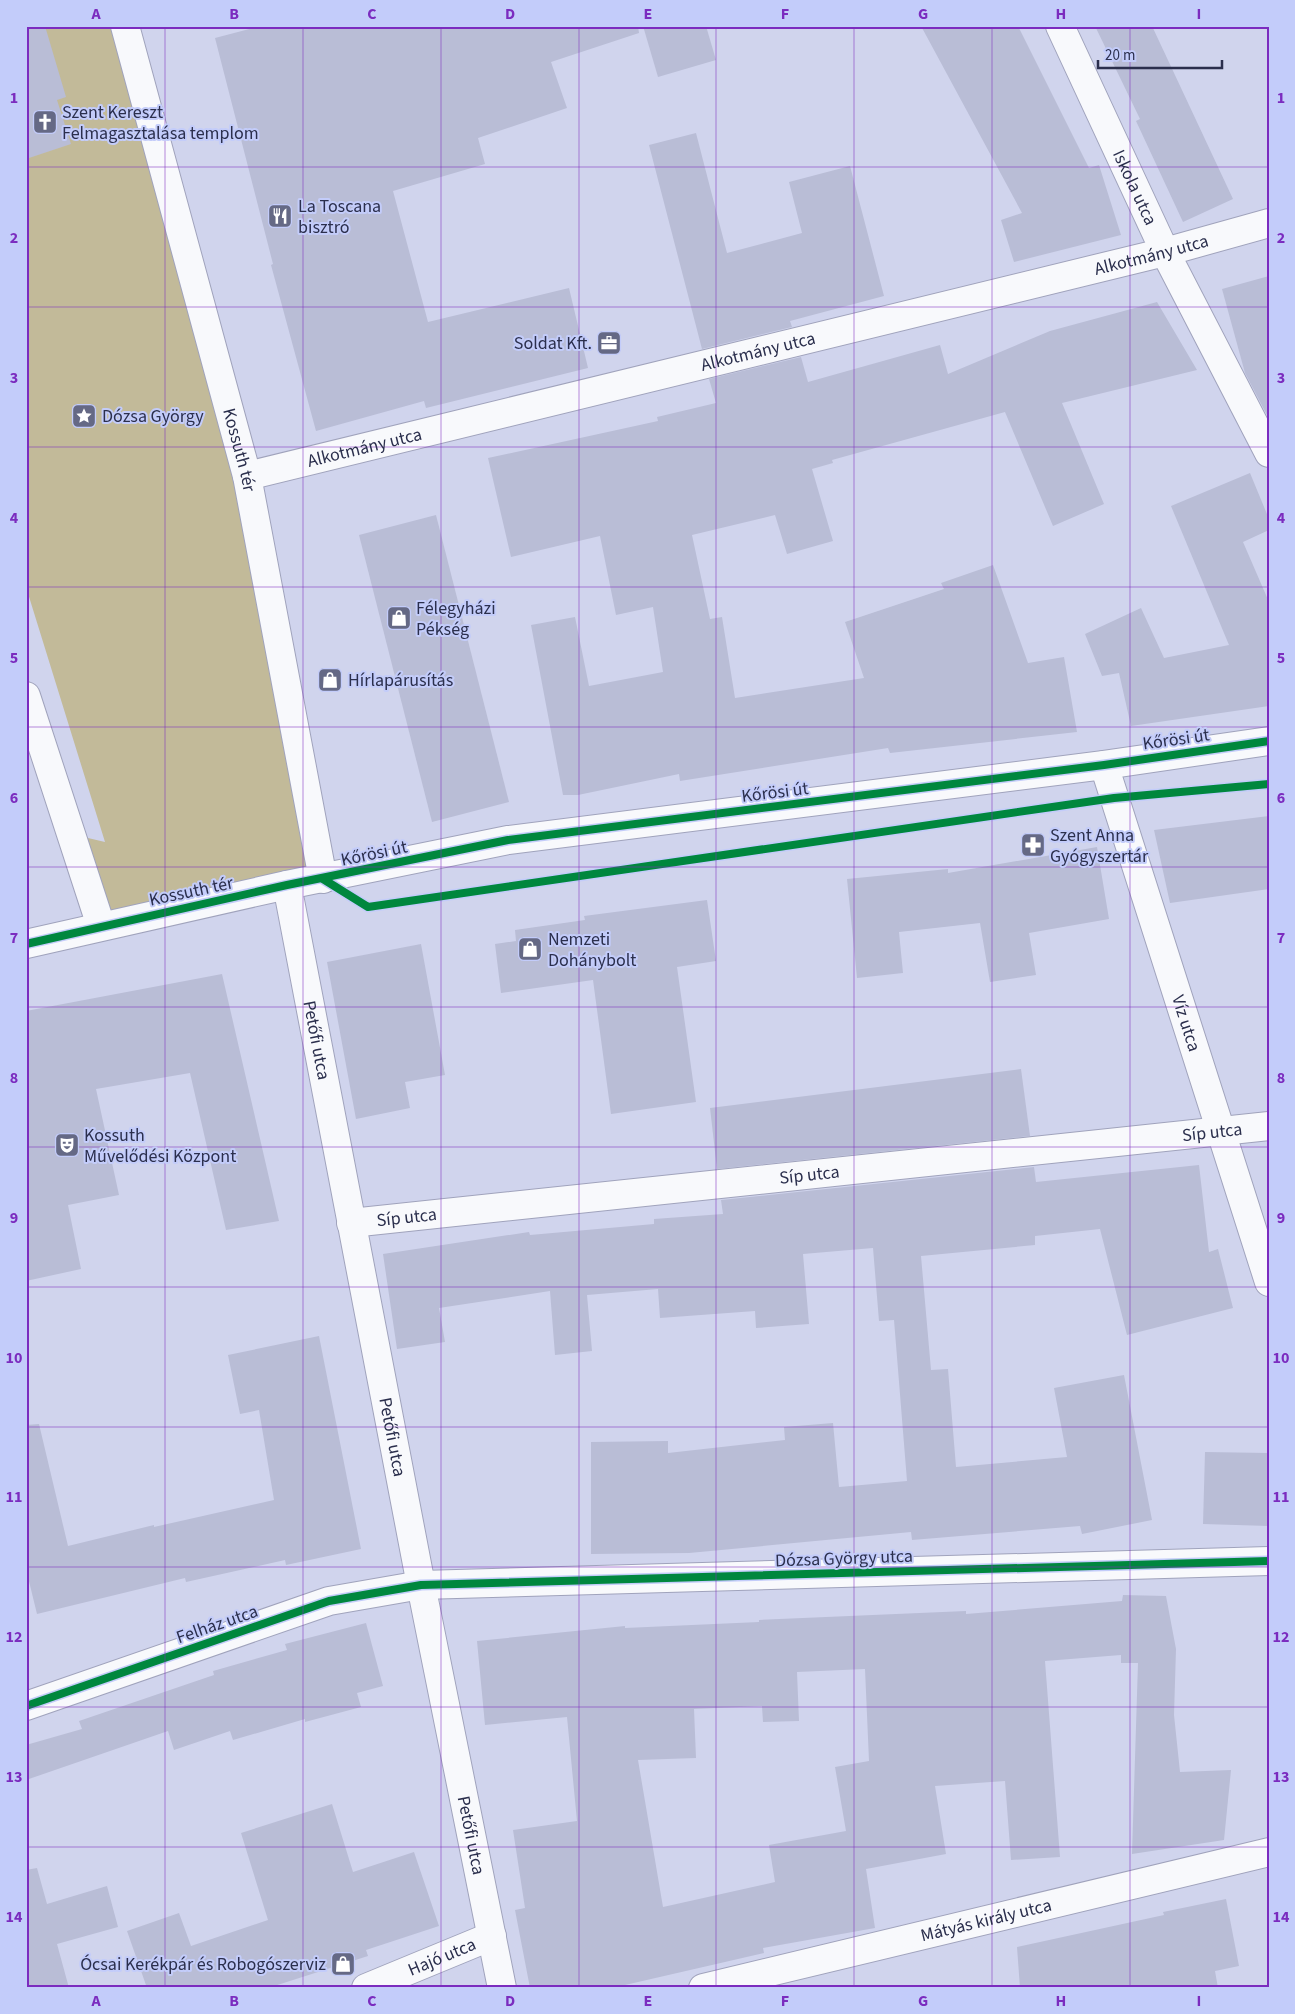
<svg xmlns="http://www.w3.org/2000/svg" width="1295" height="2014" viewBox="0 0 1295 2014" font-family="'Source Sans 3',sans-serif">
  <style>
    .green { fill: #c2ba99 }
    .building { fill: #b9bdd6; fill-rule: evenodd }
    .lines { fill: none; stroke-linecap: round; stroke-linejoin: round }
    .street-casing { stroke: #a0a3bc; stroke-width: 30 }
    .street { stroke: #f8f9fc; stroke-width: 28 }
    .cycleway-casing { stroke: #c3ccfa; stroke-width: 11 }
    .cycleway { stroke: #00873e; stroke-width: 8 }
    .grid { fill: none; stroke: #7b2cbf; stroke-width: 1; stroke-opacity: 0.55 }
    .labels { text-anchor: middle; stroke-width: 4; stroke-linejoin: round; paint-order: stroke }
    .poi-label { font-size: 18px; fill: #2b2f4d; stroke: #c3ccfa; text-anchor: start }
    .street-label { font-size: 18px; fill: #2b2f4d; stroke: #c3ccfa }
    .neatline { fill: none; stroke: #7b2cbf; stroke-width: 2 }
    .grid-label { font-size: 16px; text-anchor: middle; font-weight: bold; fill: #7b2cbf }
  </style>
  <rect width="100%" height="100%" fill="#d0d4ed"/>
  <!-- green -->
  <polygon class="green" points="26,26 125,26 247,476 323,879 101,926 71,834 105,842 26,587"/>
  <!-- building -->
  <g class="building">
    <polygon points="26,26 45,26 66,97 57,100 71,144 26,159"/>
    <polygon points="261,26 638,26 639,33 551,62 567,108 478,138 485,164 393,191 428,322 569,288 588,368 426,408 424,401 316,431 271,265 273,264 215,38"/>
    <polygon points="643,26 706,26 716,60 658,77"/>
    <polygon points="921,26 1018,26 1089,168 1099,165 1121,235 1014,262 1001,220 1022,213"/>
    <polygon points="1095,26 1152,26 1233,199 1183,222 1136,121 1140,119"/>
    <polygon points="696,133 727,253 802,233 789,182 850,166 884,296 790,321 792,327 702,349 649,145"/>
    <polygon points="1269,276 1269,419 1245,373 1222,289"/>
    <polygon points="1157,302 1197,370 1062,403 1104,504 1053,526 1005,412 832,460 833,463 812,469 833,541 787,554 775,515 692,535 710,619 722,617 735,698 864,678 845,622 944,589 941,583 993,565 1028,663 1064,657 1077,732 890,753 888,748 680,781 679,774 578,795 563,795 531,625 575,617 589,686 663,672 653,607 616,615 600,536 511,557 488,458 658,421 657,417 716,403 709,379 801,357 808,382 940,345 948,374 1050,331"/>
    <polygon points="1250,473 1269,519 1269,530 1243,542 1269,602 1269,706 1131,726 1119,673 1102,676 1085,634 1141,608 1164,658 1229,645 1171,506"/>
    <polygon points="436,515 509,802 432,822 359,535"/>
    <polygon points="1269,816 1269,889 1170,903 1154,830"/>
    <polygon points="1097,847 1109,919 1029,933 1036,975 990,982 980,923 899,932 903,973 857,978 847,879 948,869 948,873"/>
    <polygon points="707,900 716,961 677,967 696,1102 611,1114 593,980 501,993 495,944 516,941 515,930 585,920 584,916"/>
    <polygon points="421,944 445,1075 405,1082 410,1108 356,1119 327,962"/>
    <polygon points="222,974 279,1221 226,1230 190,1073 96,1089 119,1195 68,1205 81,1269 26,1281 26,1011"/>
    <polygon points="1021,1069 1030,1136 717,1169 710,1108"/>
    <polygon points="1199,1165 1209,1252 1218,1249 1233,1308 1127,1335 1100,1229 1035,1236 1035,1245 921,1256 931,1370 948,1369 956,1467 1067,1457 1054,1388 1124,1375 1152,1520 1082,1534 1080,1526 912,1540 911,1532 689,1553 591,1554 591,1442 668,1441 668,1453 785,1440 784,1427 833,1423 839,1487 907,1481 894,1320 879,1321 873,1248 803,1254 809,1324 756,1328 755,1311 660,1318 658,1289 587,1295 592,1351 555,1355 550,1291 439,1308 445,1342 397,1349 383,1254 529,1232 530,1235 654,1224 654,1219 723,1214 721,1200 1034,1167 1036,1182"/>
    <polygon points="319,1336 361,1549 286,1565 285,1560 186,1582 185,1578 37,1614 26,1569 26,1425 39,1424 68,1546 154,1525 154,1527 274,1500 259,1410 240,1414 228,1355"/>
    <polygon points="1205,1452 1269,1453 1269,1526 1203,1524"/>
    <path d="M1123 1595 1166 1596 1176 1649 1174 1715 1180 1772 1231 1770 1224 1840 1132 1854 1138 1663H1121V1655L1045 1661 1060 1857 1011 1860 1005 1781 935 1786 946 1854 866 1869 875 1928 763 1948 764 1953 612 1988H530L515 1910 525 1908 513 1830 577 1821 567 1717 485 1725 477 1641 625 1626V1628L759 1622V1620L966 1611V1614L1122 1601ZM865 1669 869 1761 835 1767 846 1831 769 1845 775 1882 663 1907 638 1760 696 1758 694 1709 762 1706 763 1722 799 1721 797 1672Z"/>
    <polygon points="366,1623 383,1686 357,1693 361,1707 305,1722 305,1719 233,1740 230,1731 174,1750 168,1731 26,1780 26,1745 82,1729 79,1721 214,1675 213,1671 287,1650 285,1644"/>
    <polygon points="332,1804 353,1872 414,1852 439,1926 366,1950 368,1956 268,1988 147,1988 127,1931 179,1913 191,1946 268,1920 241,1833"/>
    <polygon points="37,1868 47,1904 107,1886 118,1927 57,1944 69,1988 26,1988 26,1870"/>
    <polygon points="1226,1899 1239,1966 1215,1971 1218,1988 1020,1988 1017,1947 1164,1915 1163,1912"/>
  </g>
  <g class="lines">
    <defs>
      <g id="street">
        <path id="s1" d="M125 26 247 476 323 879"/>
        <path id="s2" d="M1060 26 1165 252 1269 453"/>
        <path id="s3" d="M247 476 1165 252 1269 223"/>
        <polyline points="26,696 101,926"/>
        <path id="s4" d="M1104 765 1269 1282"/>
        <path id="s5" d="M287 885 421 1585 502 1988"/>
        <polyline points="26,944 287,885 508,840 1104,765 1269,741"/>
        <path id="s6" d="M351 1223 1269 1126"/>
        <polyline points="26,1706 329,1601 421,1585 1269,1561"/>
        <path id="s7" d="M366 1988 492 1936"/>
        <path id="s8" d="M703 1988 1269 1852"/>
      </g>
    </defs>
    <!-- street casing -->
    <use href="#street" class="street-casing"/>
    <!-- street -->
    <use href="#street" class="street"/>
    <defs>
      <g id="cycleway">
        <polyline points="323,879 368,907 1114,798 1269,784"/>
        <polyline points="26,944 287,885 508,840 1104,765 1269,741"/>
        <polyline points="26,1706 329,1601 421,1585 1269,1561"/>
      </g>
    </defs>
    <!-- cycleway casing -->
    <use href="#cycleway" class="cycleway-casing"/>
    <!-- cycleway -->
    <use href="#cycleway" class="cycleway"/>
  </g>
  <!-- grid -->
  <path class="grid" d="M165 26V1988M303 26V1988M441 26V1988M579 26V1988M716 26V1988M854 26V1988M992 26V1988M1130 26V1988M26 167H1269M26 307H1269M26 447H1269M26 587H1269M26 727H1269M26 867H1269M26 1007H1269M26 1147H1269M26 1287H1269M26 1427H1269M26 1567H1269M26 1707H1269M26 1847H1269"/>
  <!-- icons -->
  <defs>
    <symbol id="church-square" viewBox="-11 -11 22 22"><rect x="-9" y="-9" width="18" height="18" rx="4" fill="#656985" stroke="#c3ccfa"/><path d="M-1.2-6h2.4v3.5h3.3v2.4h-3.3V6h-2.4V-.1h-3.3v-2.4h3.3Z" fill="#fff"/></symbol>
    <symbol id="restaurant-square" viewBox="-11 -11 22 22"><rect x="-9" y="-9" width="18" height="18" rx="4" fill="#656985" stroke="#c3ccfa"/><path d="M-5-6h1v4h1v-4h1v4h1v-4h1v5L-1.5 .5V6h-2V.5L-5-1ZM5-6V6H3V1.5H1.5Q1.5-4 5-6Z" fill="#fff"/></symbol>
    <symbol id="office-square" viewBox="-11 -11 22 22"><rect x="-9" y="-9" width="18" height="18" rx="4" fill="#656985" stroke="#c3ccfa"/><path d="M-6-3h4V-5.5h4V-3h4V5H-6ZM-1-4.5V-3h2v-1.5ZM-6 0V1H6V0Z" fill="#fff"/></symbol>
    <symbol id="sight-square" viewBox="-11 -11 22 22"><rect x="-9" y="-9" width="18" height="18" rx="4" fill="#656985" stroke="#c3ccfa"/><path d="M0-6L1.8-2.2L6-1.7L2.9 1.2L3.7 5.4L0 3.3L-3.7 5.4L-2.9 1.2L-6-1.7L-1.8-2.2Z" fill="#fff"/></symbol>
    <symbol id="shop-square" viewBox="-11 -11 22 22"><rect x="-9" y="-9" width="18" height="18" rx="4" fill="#656985" stroke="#c3ccfa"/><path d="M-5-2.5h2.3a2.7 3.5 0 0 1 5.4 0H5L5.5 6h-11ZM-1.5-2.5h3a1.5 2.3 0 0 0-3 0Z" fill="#fff"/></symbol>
    <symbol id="pharmacy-square" viewBox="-11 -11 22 22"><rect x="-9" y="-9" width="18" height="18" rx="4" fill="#656985" stroke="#c3ccfa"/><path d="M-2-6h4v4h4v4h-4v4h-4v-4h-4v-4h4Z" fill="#fff"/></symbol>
    <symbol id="theatre-square" viewBox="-11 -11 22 22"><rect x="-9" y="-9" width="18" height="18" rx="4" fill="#656985" stroke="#c3ccfa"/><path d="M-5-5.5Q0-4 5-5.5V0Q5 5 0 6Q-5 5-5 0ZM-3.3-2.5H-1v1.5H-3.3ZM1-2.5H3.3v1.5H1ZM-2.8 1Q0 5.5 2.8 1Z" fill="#fff"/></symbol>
  </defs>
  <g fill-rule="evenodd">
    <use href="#church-square" x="31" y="108" width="28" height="28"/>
    <use href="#restaurant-square" x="266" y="202" width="28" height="28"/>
    <use href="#office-square" x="595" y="329" width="28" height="28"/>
    <use href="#sight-square" x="70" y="402" width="28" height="28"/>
    <use href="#shop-square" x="385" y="604" width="28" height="28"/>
    <use href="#shop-square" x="316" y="666" width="28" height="28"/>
    <use href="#pharmacy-square" x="1019" y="831" width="28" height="28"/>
    <use href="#shop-square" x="516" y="935" width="28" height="28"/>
    <use href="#theatre-square" x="53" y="1131" width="28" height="28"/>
    <use href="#shop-square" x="329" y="1950" width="28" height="28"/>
  </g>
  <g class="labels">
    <!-- poi labels -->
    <g class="poi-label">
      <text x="62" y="118">Szent Kereszt<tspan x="62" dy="21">Felmagasztalása templom</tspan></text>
      <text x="298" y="212">La Toscana<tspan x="298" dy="21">bisztró</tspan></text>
      <text x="592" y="349" text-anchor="end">Soldat Kft.</text>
      <text x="102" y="422">Dózsa György</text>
      <text x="416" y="614">Félegyházi<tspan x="416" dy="21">Pékség</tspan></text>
      <text x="348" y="686">Hírlapárusítás</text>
      <text x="1050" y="841">Szent Anna<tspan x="1050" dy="21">Gyógyszertár</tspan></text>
      <text x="548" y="945">Nemzeti<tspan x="548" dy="21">Dohánybolt</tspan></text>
      <text x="84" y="1141">Kossuth<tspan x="84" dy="21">Művelődési Központ</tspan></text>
      <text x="326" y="1970" text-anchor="end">Ócsai Kerékpár és Robogószerviz</text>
    </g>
    <!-- street labels -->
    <g class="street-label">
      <text dy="6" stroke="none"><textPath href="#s2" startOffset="178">Iskola utca</textPath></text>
      <text dy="6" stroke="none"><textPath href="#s3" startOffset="931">Alkotmány utca</textPath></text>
      <text dy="6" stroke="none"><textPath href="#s3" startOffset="526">Alkotmány utca</textPath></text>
      <text dy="6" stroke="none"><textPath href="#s3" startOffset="121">Alkotmány utca</textPath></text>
      <text dy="6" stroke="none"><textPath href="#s1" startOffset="439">Kossuth tér</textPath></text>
      <text transform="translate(1176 739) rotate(-8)" y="6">Kőrösi út</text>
      <text transform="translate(775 792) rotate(-7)" y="6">Kőrösi út</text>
      <text transform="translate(374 853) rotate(-12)" y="6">Kőrösi út</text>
      <text transform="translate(191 891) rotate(-12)" y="6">Kossuth tér</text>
      <text dy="6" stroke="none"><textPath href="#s4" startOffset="271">Víz utca</textPath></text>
      <text dy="6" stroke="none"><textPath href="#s5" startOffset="158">Petőfi utca</textPath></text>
      <text dy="6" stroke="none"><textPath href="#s6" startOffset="866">Síp utca</textPath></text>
      <text dy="6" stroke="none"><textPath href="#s6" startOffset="461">Síp utca</textPath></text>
      <text dy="6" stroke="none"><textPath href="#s6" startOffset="56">Síp utca</textPath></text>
      <text dy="6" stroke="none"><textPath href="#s5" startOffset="562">Petőfi utca</textPath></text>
      <text transform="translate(844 1558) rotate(-2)" y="6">Dózsa György utca</text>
      <text transform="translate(217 1624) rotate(-19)" y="6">Felház utca</text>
      <text dy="6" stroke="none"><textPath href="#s5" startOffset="968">Petőfi utca</textPath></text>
      <text dy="6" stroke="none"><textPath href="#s8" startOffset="291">Mátyás király utca</textPath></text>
      <text dy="6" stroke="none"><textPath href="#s7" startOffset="82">Hajó utca</textPath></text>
    </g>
  </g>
  <!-- border -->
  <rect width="1295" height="2014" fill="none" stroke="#c3ccfa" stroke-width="55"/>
  <!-- scale -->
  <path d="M1098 60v8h124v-8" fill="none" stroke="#2b2f4d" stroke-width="2.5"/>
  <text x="1105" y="60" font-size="15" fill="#2b2f4d" stroke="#c3ccfa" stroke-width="4" paint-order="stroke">20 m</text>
  <rect x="28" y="28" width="1240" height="1958" class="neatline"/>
  <g class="grid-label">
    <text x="96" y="19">A</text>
    <text x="234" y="19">B</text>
    <text x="372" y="19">C</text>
    <text x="510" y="19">D</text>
    <text x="648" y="19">E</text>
    <text x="785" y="19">F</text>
    <text x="923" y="19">G</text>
    <text x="1061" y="19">H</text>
    <text x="1199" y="19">I</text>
    <text x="14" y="103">1</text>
    <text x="1281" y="103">1</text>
    <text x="14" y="243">2</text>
    <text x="1281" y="243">2</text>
    <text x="14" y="383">3</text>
    <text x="1281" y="383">3</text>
    <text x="14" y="523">4</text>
    <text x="1281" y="523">4</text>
    <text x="14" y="663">5</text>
    <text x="1281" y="663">5</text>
    <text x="14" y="803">6</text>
    <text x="1281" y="803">6</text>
    <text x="14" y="943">7</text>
    <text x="1281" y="943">7</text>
    <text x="14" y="1083">8</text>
    <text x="1281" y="1083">8</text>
    <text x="14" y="1223">9</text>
    <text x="1281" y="1223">9</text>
    <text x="14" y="1363">10</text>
    <text x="1281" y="1363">10</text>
    <text x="14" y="1502">11</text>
    <text x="1281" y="1502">11</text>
    <text x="14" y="1642">12</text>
    <text x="1281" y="1642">12</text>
    <text x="14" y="1782">13</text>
    <text x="1281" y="1782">13</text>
    <text x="14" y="1922">14</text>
    <text x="1281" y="1922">14</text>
    <text x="96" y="2006">A</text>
    <text x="234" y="2006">B</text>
    <text x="372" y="2006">C</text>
    <text x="510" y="2006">D</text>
    <text x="648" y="2006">E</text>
    <text x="785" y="2006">F</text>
    <text x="923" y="2006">G</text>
    <text x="1061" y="2006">H</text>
    <text x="1199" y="2006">I</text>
  </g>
</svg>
